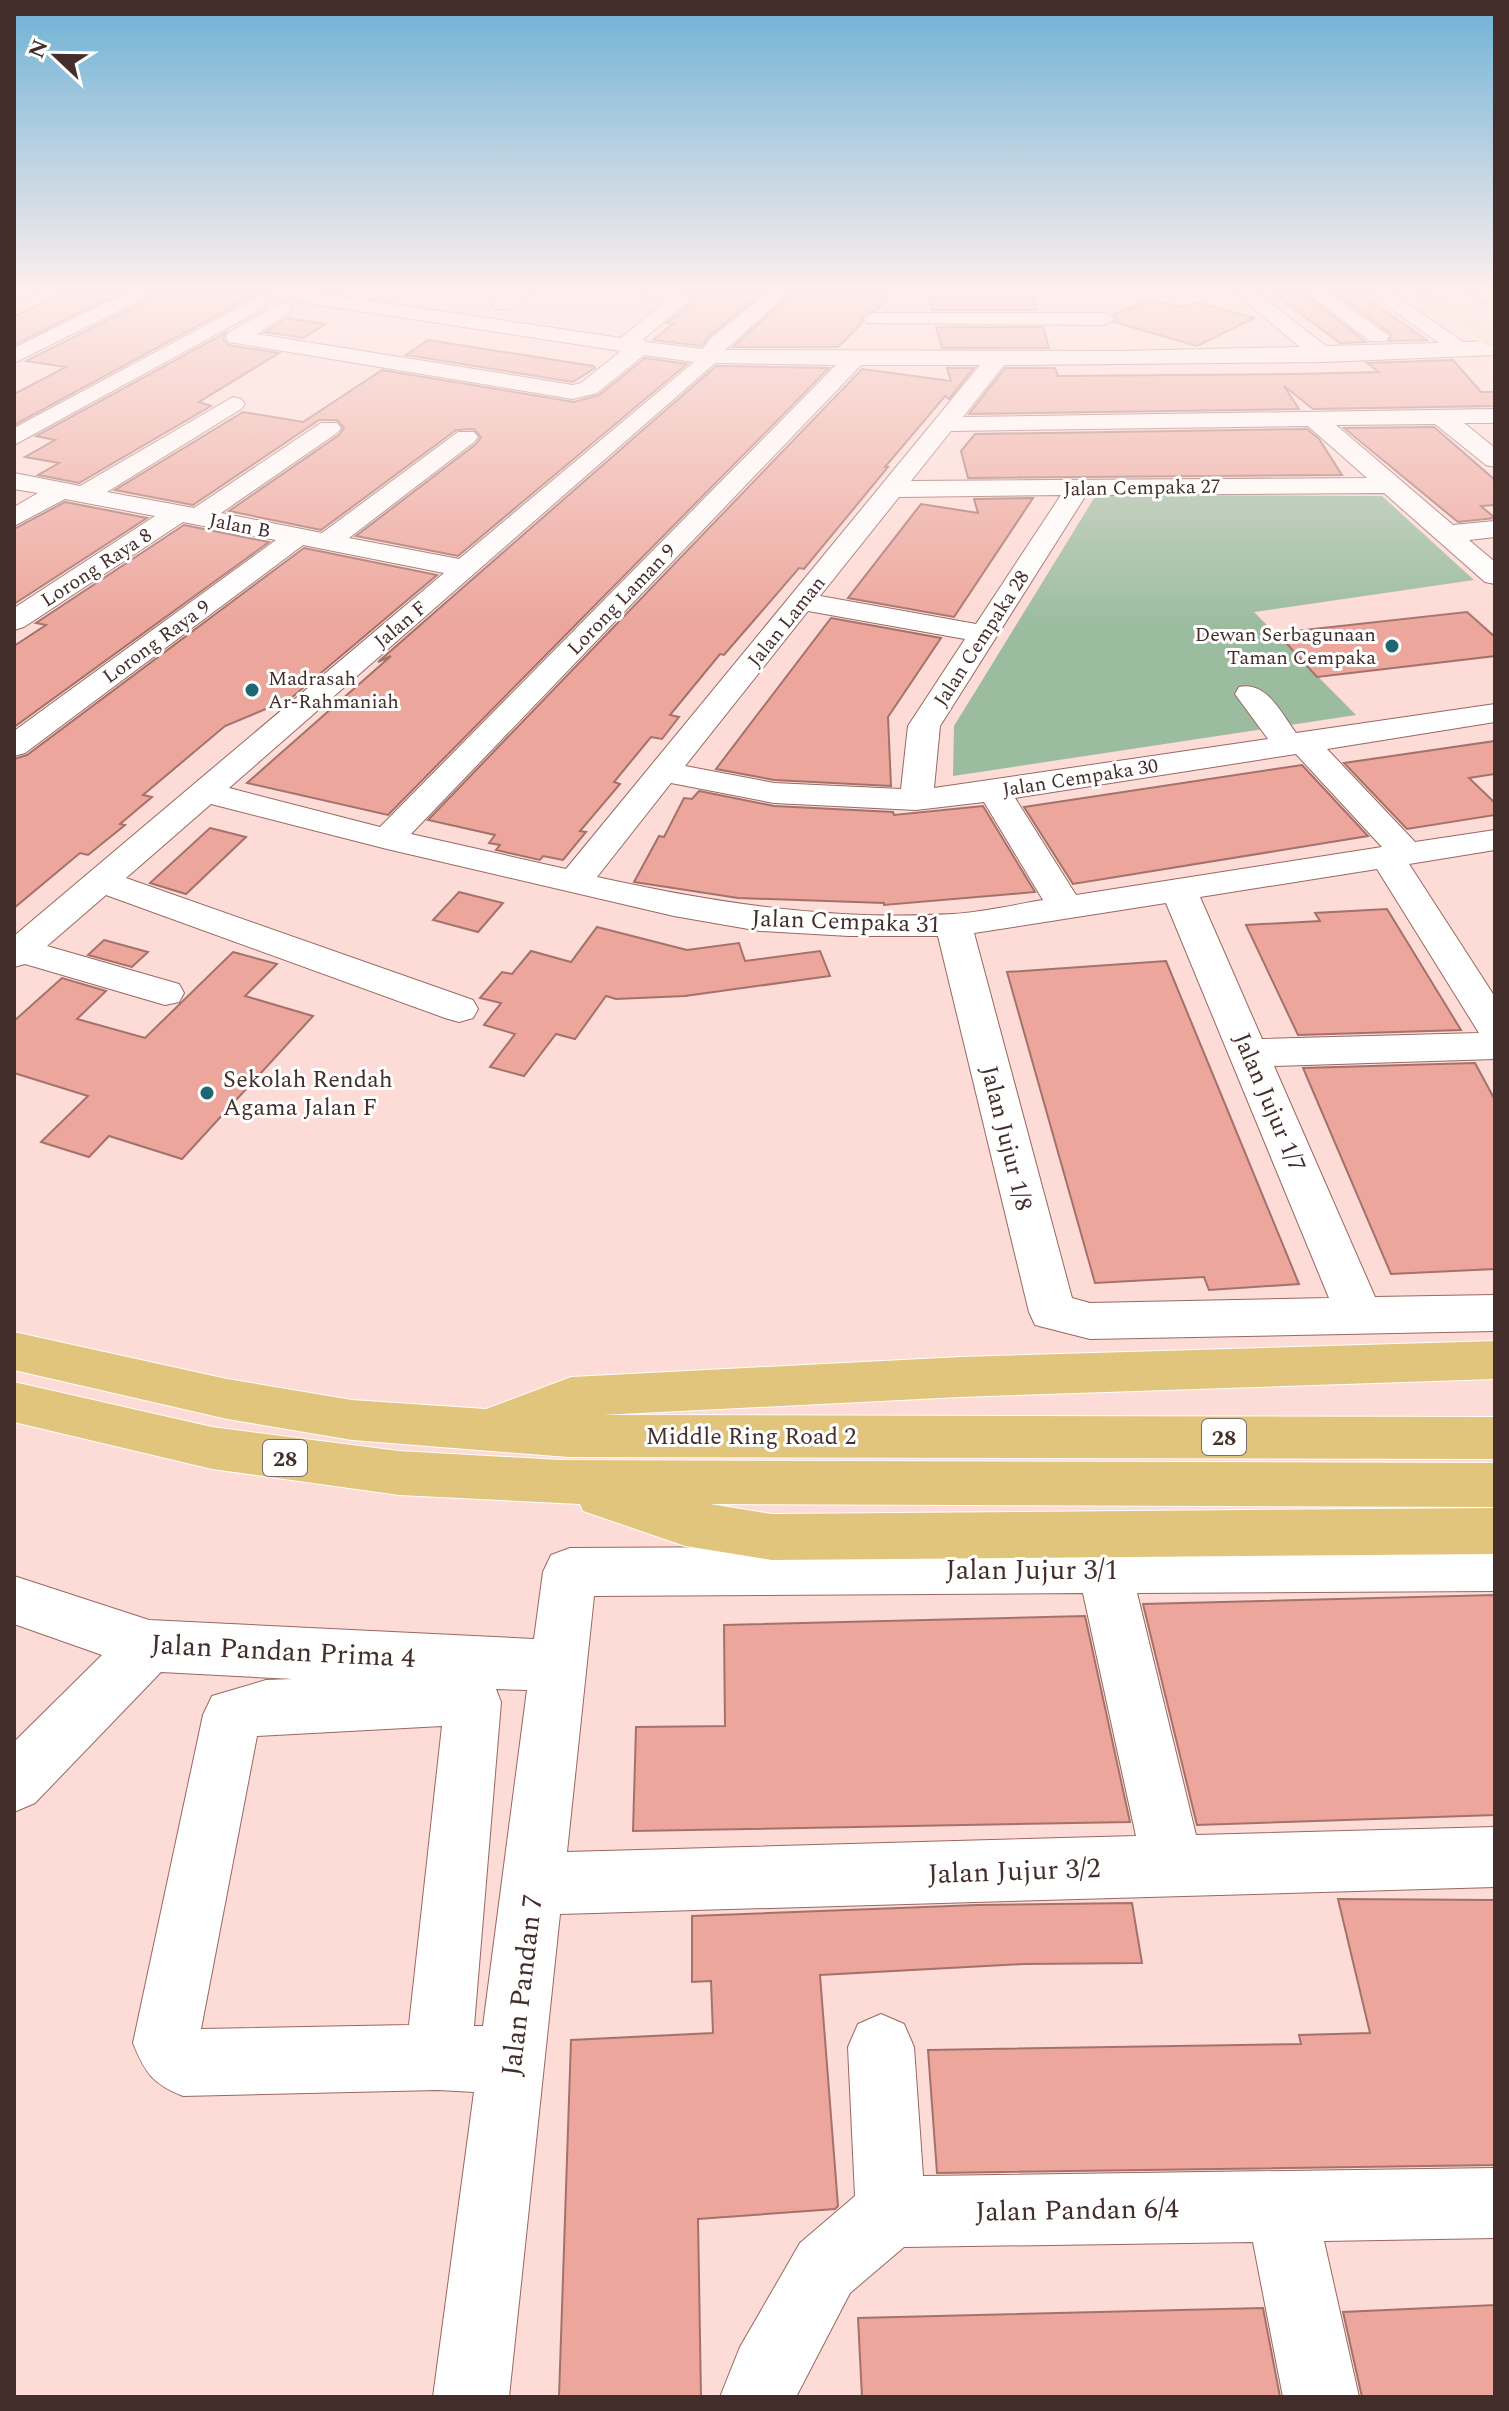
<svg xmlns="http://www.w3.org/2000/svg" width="1509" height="2411" viewBox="0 0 1509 2411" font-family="Spectral,serif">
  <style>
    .green { fill: #9bbc9f }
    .building { fill: #eca69c; stroke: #a4726b; stroke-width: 2 }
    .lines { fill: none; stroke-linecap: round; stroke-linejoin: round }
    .minor-casing { stroke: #996861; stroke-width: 2 }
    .major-casing { stroke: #fff; stroke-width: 2 }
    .highway-casing { stroke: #fff; stroke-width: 2 }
    .minor { fill: #fff; fill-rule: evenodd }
    .major { fill: #eedcb1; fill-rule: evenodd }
    .highway { fill: #e2c57d; fill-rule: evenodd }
    .poi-dot { fill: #1d6772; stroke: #fff; stroke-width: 3 }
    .labels { text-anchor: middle; stroke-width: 6; stroke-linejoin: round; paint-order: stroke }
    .far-street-label { font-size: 20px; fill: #442e2b; stroke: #fff }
    .far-poi-label { font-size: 20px; fill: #442e2b; stroke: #fff; text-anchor: end }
    .shield { fill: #fff; stroke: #7c6d6b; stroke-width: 2 }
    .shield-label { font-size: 22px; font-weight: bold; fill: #442e2b }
    .street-label { font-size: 24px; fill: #442e2b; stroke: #fff }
    .poi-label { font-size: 24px; fill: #442e2b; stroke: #fff; text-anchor: start }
    .near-street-label { font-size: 28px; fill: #442e2b; stroke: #fff }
  </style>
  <rect width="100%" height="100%" fill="#fddbd6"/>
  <!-- green -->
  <polygon class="green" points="1096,495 1382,496 1474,580 1254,612 1356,715 953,776 954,726"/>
  <!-- building -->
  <g class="building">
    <polygon points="67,292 121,292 14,345 14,316"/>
    <polygon points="155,292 261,292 14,425 14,394 66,367 26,361 150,299"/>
    <polygon points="715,292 764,292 708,337 702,346 653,340 673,324 667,323 688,306 695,295 708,297"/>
    <polygon points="793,292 883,292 877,298 888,298 876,310 862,316 863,322 838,347 733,347"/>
    <polygon points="1271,292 1302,292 1366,342 1340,343"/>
    <polygon points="1333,292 1357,292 1427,340 1389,341 1391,334"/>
    <polygon points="928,298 1034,298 1037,310 932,310"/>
    <polygon points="1147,300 1185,307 1196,302 1254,318 1197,346 1114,322 1117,318 1113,315"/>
    <polygon points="287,318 326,324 303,338 265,332"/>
    <polygon points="936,327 1043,327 1049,348 942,348"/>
    <polygon points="225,333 223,339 228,345 279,353 199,402 211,406 79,483 38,475 59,463 25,457 55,440 36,436"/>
    <polygon points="428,340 593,366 595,368 573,382 406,355"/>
    <polygon points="645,358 687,364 458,556 356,536 476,444 481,437 474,429 456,430 321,530 229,511 339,435 344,428 337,420 319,420 193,505 115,490 243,412 303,422 382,370 574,402 599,395"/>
    <polygon points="1453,360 1481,392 1495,392 1495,406 1313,409 1284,386 1299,409 969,414 1005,368 1055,368 1058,376 1295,374 1379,372 1367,363"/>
    <polygon points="716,366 829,368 388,815 247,783 391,656 378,662"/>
    <polygon points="947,368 974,368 949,399 945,396 885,467 888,467 804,569 799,568 724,655 720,654 670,715 679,717 662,739 651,737 614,782 620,784 580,831 586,832 563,860 543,856 540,860 496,850 500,845 489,843 495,835 428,820 862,369 951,381"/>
    <polygon points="1434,427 1495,480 1495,505 1481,506 1495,518 1458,522 1344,428"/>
    <polygon points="1307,429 1319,439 1342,475 968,478 961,451 975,434"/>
    <polygon points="1033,498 954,617 848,598 921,504 978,513 974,499"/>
    <polygon points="65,502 147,518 14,604 14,529"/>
    <polygon points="184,525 269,542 14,727 14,646 46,625 36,623"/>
    <polygon points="304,548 437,575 290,699 225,726 143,795 152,797 120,824 125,825 88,855 80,853 14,908 14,759 27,755"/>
    <polygon points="1467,612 1495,637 1495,656 1317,677 1277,633"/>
    <polygon points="831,618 941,638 888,717 891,786 774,780 716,769"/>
    <polygon points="1495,741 1495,774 1469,778 1495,803 1495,815 1407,829 1344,763"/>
    <polygon points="1302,765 1368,836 1073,884 1024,807"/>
    <polygon points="699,791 774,806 893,812 894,815 983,806 1035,892 884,905 884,903 738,898 634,882 659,836 664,837 684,798 692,799"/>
    <polygon points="210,828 246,837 186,894 150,883"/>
    <polygon points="459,892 503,903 478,932 433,920"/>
    <polygon points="1387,909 1461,1030 1298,1035 1246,925 1320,921 1315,913"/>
    <polygon points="597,927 687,950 739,943 745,961 820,951 830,976 685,996 616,999 606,996 575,1039 556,1034 524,1076 490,1067 515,1034 484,1025 501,1003 480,998 502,972 512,974 531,951 571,962"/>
    <polygon points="104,940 148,952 132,967 88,955"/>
    <polygon points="233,952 277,964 245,996 313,1016 182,1159 109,1136 89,1157 41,1142 88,1096 14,1073 14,1021 62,978 106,991 77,1019 145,1038"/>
    <polygon points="1166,961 1225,1104 1299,1284 1209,1290 1204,1277 1095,1283 1007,972"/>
    <polygon points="1475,1063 1495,1100 1495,1269 1391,1274 1303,1068"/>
    <polygon points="1495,1595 1495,1815 1197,1825 1143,1604"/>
    <polygon points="1085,1616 1130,1822 633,1831 636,1727 725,1726 724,1625"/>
    <polygon points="1338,1899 1495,1900 1495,2165 937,2173 928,2050 1301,2044 1299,2035 1370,2033"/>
    <polygon points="1132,1903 1142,1963 1023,1964 820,1975 838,2206 835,2209 698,2219 701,2397 559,2397 571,2040 713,2033 711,1981 692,1982 692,1916 977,1905"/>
    <polygon points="1495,2305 1495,2397 1362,2397 1343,2312"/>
    <polygon points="1263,2308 1280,2397 862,2397 858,2318"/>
  </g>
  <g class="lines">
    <defs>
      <g id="minor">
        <polygon points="14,292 34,292 31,296 14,302"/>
        <polygon points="127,292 152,292 149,296 14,363 14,348"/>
        <path d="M264 292H312L621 338 665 301 644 296 641 292H682L689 297 686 304 643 339 646 342 703 349 710 339 768 292H790L725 350 1120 351 1300 347 1234 292H1256L1326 346 1439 343 1368 292H1391L1463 342 1495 341V355L1324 362 1004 365 963 417 1495 409V423H1464L1495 448V467L1486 465 1435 424 1336 425 1453 525 1495 521V537L1469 540 1495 562V584L1485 582 1384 493 1086 495 940 726 934 788 1268 739 1235 694 1239 687C1267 681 1281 713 1296 733L1495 704V722L1327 749 1415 842 1495 830V850L1409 864 1495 997V1059L1274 1066 1375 1297 1495 1295V1331L1090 1339 1035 1325 1029 1312 938 936H849L760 931 674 916 387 849 211 804 126 878 473 1000 478 1009 473 1018 459 1022 445 1018 106 895 47 946 179 984 184 993 179 1002 165 1005 25 964 14 967V936L444 573 303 545 25 753 14 756V731L276 540 183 522 24 627 14 630V608L155 516 65 499 14 526V507L38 493 14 489V473L80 486 233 397 241 399 245 404 241 409 107 492 194 508 321 423H337L341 428 337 433 221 513 322 533 458 432H474L478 437 474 442 349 538 459 559 694 362 644 355 597 393 573 399 229 342 226 337 229 332 283 302 293 308 290 312 257 334 573 385 581 383 621 351 274 298ZM715 363 836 365 380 827 229 788ZM861 365H980L566 869 411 834ZM1308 426 1367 478 911 481 951 431ZM1061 495 976 624 820 596 899 497ZM808 611 965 639 908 726 901 789 774 783 685 766ZM1296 754 1382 847 1076 895 1015 798ZM671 783 774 803 916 810 984 802 1043 900C1013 905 983 912 953 914 831 921 715 903 597 877ZM1377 869 1479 1033 1262 1039 1200 897ZM1166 903 1329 1298 1090 1303 1072 1298 974 933Z"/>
        <polygon points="508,292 531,292 509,309 495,309 492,305"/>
        <polygon points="1305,292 1328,292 1389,336 1386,341 1370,341"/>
        <polygon points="1469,292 1495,293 1495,308"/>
        <polygon points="257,298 264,300 267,304 264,308 14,445 14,428"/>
        <polygon points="874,313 1104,313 1114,319 1104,325 867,323 864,319"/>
        <path d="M1495 1543V1591L1137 1593 1196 1835 1495 1827V1887L560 1914 509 2397H433L474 2092 438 2090 183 2096C153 2084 145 2073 133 2043L203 1715 212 1696 266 1680 293 1679 161 1672 35 1803 14 1812V1742L102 1655 14 1624V1576L149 1620 534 1639 543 1572 551 1555 570 1548ZM1083 1593 1136 1836 567 1852 594 1596ZM496 1689 527 1690 483 2026H474L501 1702ZM442 1726 409 2025 201 2029 257 1736Z"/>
        <polygon points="881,2014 904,2024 914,2047 923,2176 1495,2168 1495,2238 1324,2241 1359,2397 1283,2397 1253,2242 904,2247 850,2293 796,2397 720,2397 740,2347 800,2243 855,2196 848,2047 858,2024"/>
      </g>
      <polygon id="major" points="1409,292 1432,292 1495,332 1495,347 1487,346"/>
      <g id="highway">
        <polygon points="14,1332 227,1379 352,1400 486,1409 571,1377 960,1357 1495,1341 1495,1379 960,1397 602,1415 1495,1417 1495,1459 568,1457 352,1440 227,1419 14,1370"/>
        <polygon points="14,1382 212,1427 399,1451 561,1460 1495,1463 1495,1507 710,1504 772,1514 1495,1508 1495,1554 772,1560 685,1546 583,1511 580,1504 399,1495 212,1469 14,1422"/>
      </g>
    </defs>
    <!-- minor casing -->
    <use href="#minor" class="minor-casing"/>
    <!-- major casing -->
    <use href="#major" class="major-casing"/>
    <!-- highway casing -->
    <use href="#highway" class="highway-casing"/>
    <!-- minor -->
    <use href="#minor" class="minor"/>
    <!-- major -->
    <use href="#major" class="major"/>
    <!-- highway -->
    <use href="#highway" class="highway"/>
  </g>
  <!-- sky -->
  <linearGradient id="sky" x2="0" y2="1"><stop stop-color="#6db1d5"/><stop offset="0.46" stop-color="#feefed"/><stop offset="1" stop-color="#feefed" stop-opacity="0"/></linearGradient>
  <rect width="1509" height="629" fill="url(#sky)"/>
  <!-- markers -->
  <g class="poi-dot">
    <circle cx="1392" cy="646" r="8"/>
    <circle cx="252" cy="690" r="8"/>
    <circle cx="207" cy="1093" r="8"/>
  </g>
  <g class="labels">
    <!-- far-street labels -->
    <g class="far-street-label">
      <text transform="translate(1142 487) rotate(-1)" y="7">Jalan Cempaka 27</text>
      <text transform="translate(240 525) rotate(11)" y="7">Jalan B</text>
      <text transform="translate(96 567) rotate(-33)" y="7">Lorong Raya 8</text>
      <text transform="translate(621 599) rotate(-46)" y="7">Lorong Laman 9</text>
      <text transform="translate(786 621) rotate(-51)" y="7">Jalan Laman</text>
      <text transform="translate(400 624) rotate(-40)" y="7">Jalan F</text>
      <text transform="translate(981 638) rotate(-57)" y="7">Jalan Cempaka 28</text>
      <text transform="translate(156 641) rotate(-36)" y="7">Lorong Raya 9</text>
      <text transform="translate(1080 777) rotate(-9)" y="7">Jalan Cempaka 30</text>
    </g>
    <!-- far-poi labels -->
    <g class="far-poi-label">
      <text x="1376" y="641">Dewan Serbagunaan<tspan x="1376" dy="23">Taman Cempaka</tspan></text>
      <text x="268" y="685" text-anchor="start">Madrasah<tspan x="268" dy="23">Ar-Rahmaniah</tspan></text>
    </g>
    <!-- shield labels -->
    <g class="shield">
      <rect x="1202" y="1419" width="44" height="36" rx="6"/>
      <rect x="263" y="1440" width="44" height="36" rx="6"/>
    </g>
    <g class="shield-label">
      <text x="1224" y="1445">28</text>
      <text x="285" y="1466">28</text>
    </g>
    <!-- street labels -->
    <g class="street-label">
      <text transform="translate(846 921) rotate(2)" y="8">Jalan Cempaka 31</text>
      <text transform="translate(1270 1102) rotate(67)" y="8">Jalan Jujur 1/7</text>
      <text transform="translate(1007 1138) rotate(76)" y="8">Jalan Jujur 1/8</text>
      <text x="751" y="1444">Middle Ring Road 2</text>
    </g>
    <!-- poi labels -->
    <g class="poi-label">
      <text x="223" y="1087">Sekolah Rendah<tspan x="223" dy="28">Agama Jalan F</tspan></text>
    </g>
    <!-- near-street labels -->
    <g class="near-street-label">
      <text x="1032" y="1579">Jalan Jujur 3/1</text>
      <text transform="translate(283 1650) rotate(3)" y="10">Jalan Pandan Prima 4</text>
      <text transform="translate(1014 1870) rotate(-2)" y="10">Jalan Jujur 3/2</text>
      <text transform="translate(521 1985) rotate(-83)" y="10">Jalan Pandan 7</text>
      <text transform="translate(1077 2209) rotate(-1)" y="10">Jalan Pandan 6/4</text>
    </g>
  </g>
  <!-- border -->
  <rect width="1509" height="2411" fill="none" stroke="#442e2b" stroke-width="32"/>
  <!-- north arrow -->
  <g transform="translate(56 56) rotate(292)" stroke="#ffffff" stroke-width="6" paint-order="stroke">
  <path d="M0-6L14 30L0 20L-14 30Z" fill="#442e2b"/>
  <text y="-12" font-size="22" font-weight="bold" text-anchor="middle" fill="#442e2b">N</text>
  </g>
</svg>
